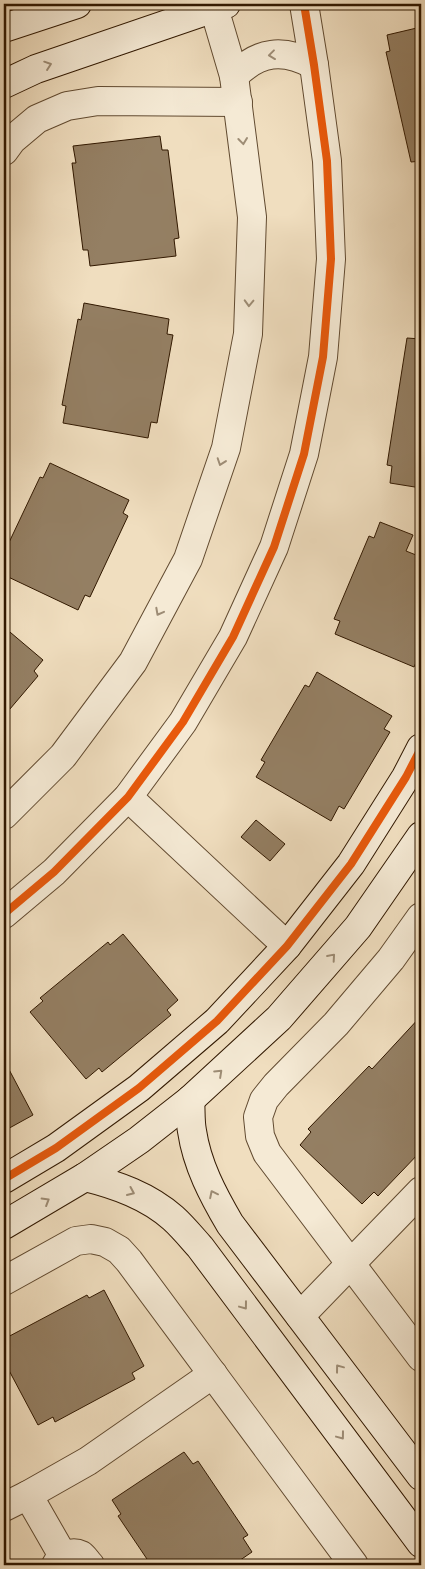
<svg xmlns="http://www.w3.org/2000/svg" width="425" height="1569" viewBox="0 0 425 1569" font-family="'Libre Caslon Text',serif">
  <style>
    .building { fill: #947f63; stroke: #311800 }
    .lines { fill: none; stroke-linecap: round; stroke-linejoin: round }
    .street-casing { stroke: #614a30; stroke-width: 30 }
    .secondary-casing { stroke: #311800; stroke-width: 30 }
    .street { stroke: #f5ead5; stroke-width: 28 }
    .secondary { stroke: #f5ead5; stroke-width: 28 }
    .cycleway-casing { stroke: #f5ead5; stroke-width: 11 }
    .cycleway { stroke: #e8590c; stroke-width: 8 }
    .oneway { stroke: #9d8c75 }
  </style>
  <rect width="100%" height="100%" fill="#f0debf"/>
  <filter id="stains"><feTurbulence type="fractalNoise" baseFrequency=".004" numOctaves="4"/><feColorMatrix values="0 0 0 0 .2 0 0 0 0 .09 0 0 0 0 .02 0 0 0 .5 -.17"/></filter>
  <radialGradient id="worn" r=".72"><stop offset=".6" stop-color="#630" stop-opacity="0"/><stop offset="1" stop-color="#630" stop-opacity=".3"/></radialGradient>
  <!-- building -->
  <g class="building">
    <polygon points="421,27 421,161 411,162 386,52 390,51 387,35"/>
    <polygon points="160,136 162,150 168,150 179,238 174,239 176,256 90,266 88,250 83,250 72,163 76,163 73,146"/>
    <polygon points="84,303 169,319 167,334 173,335 157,423 151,422 148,438 63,423 66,406 62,405 78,319 81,320"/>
    <polygon points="407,338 421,339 421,488 390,483 392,466 387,465"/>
    <polygon points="50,463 129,500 123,513 128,516 90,597 85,595 78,610 4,575 4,553 40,477 43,478"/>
    <polygon points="380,522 413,535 406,551 421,557 421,652 414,667 335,634 340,621 334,619 369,536 374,538"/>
    <polygon points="4,627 43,660 34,671 38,676 4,716"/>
    <polygon points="317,672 392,716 384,729 390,732 344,809 339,806 331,821 256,777 265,762 261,760 305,685 309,687"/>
    <polygon points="256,820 285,844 270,861 241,837"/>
    <polygon points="123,934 178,1000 167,1010 171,1015 102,1072 99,1068 86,1079 30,1012 43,1001 40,998 108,942 110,945"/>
    <polygon points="421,1016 421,1151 378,1196 374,1192 362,1204 300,1145 311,1132 308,1129 369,1066 372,1069"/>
    <polygon points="4,1060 33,1115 4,1131"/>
    <polygon points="104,1290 144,1366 132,1373 135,1379 55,1422 53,1417 38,1425 4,1361 4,1339 87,1295 89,1298"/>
    <polygon points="184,1452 193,1464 198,1461 248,1535 243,1538 252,1552 233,1565 151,1565 118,1516 121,1514 112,1500"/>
  </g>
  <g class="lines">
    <defs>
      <g id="street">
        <path d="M234 76C259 51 283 48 314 65"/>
        <polyline points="4,151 12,140 37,119 67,106 98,101 238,102"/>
        <polyline points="128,797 287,946"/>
        <polyline points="4,815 63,756 133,662 188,559 226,448 248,334 252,217 234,76 214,8"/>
        <polyline points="4,914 54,872 128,797 183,722 233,637 274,547 304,454 323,357 331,259 327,161 314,65 304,4"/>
        <polyline points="421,917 391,959 336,1024 276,1085 264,1100 258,1117 260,1136 267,1153 421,1357"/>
        <polyline points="4,1281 76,1241 91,1239 105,1242 119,1250 129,1261 354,1565"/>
        <polyline points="300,1316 421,1191"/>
        <polyline points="28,1495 63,1556"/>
        <polyline points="4,1507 28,1495 88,1461 213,1374"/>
        <path d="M56 1565C60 1557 71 1550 81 1555 84 1557 87 1562 90 1565"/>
      </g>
      <g id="secondary">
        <polyline points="4,28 77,4"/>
        <polyline points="4,84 36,69 226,4"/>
        <path d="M190 1100C191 1110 190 1121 192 1131 197 1165 213 1195 230 1224L421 1476"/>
        <path d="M85 1177C117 1185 148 1196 173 1218 183 1227 191 1237 200 1247L421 1543"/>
        <polyline points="4,1179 56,1148 139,1088 217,1021 287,946 351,864 406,777 421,748"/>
        <polyline points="4,1225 85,1177 139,1140 190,1100 279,1018 358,927 421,836"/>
      </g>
    </defs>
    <!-- street casing -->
    <use href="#street" class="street-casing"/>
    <!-- secondary casing -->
    <use href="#secondary" class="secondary-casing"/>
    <!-- street -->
    <use href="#street" class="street"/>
    <!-- secondary -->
    <use href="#secondary" class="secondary"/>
    <defs>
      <g id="cycleway">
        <polyline points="4,914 54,872 128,797 183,722 233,637 274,547 304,454 323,357 331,259 327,161 314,65 304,4"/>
        <polyline points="4,1179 56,1148 139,1088 217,1021 287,946 351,864 406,777 421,748"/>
      </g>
    </defs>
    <!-- cycleway casing -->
    <use href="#cycleway" class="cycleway-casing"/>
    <!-- cycleway -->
    <use href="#cycleway" class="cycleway"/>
  </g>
  <!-- one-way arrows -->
  <defs><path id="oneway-chevron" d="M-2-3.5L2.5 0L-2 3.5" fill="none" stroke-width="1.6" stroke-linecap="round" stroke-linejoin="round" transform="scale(1.25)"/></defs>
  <g class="oneway">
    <use href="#oneway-chevron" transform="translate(272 55) rotate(173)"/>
    <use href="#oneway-chevron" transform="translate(48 65) rotate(-19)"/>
    <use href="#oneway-chevron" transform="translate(243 141) rotate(83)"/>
    <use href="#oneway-chevron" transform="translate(249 303) rotate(92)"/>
    <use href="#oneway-chevron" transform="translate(221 462) rotate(109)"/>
    <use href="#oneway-chevron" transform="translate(159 612) rotate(118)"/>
    <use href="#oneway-chevron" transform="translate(332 957) rotate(-49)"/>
    <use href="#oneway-chevron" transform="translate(219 1073) rotate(-43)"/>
    <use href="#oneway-chevron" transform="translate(131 1192) rotate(24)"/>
    <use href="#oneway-chevron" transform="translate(213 1194) rotate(-116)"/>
    <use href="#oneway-chevron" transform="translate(46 1201) rotate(-31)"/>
    <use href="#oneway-chevron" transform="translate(244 1306) rotate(53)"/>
    <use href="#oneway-chevron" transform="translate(339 1368) rotate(-127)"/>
    <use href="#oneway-chevron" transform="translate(341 1436) rotate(53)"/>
  </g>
  <!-- margin -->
  <rect width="425" height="1569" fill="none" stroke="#f0debf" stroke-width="20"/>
  <rect x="5" y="5" width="415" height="1559" fill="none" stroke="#311800" stroke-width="2.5"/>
  <rect x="10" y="10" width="405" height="1549" fill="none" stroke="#311800"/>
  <rect width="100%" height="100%" filter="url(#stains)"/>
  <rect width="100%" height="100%" fill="url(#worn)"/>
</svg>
